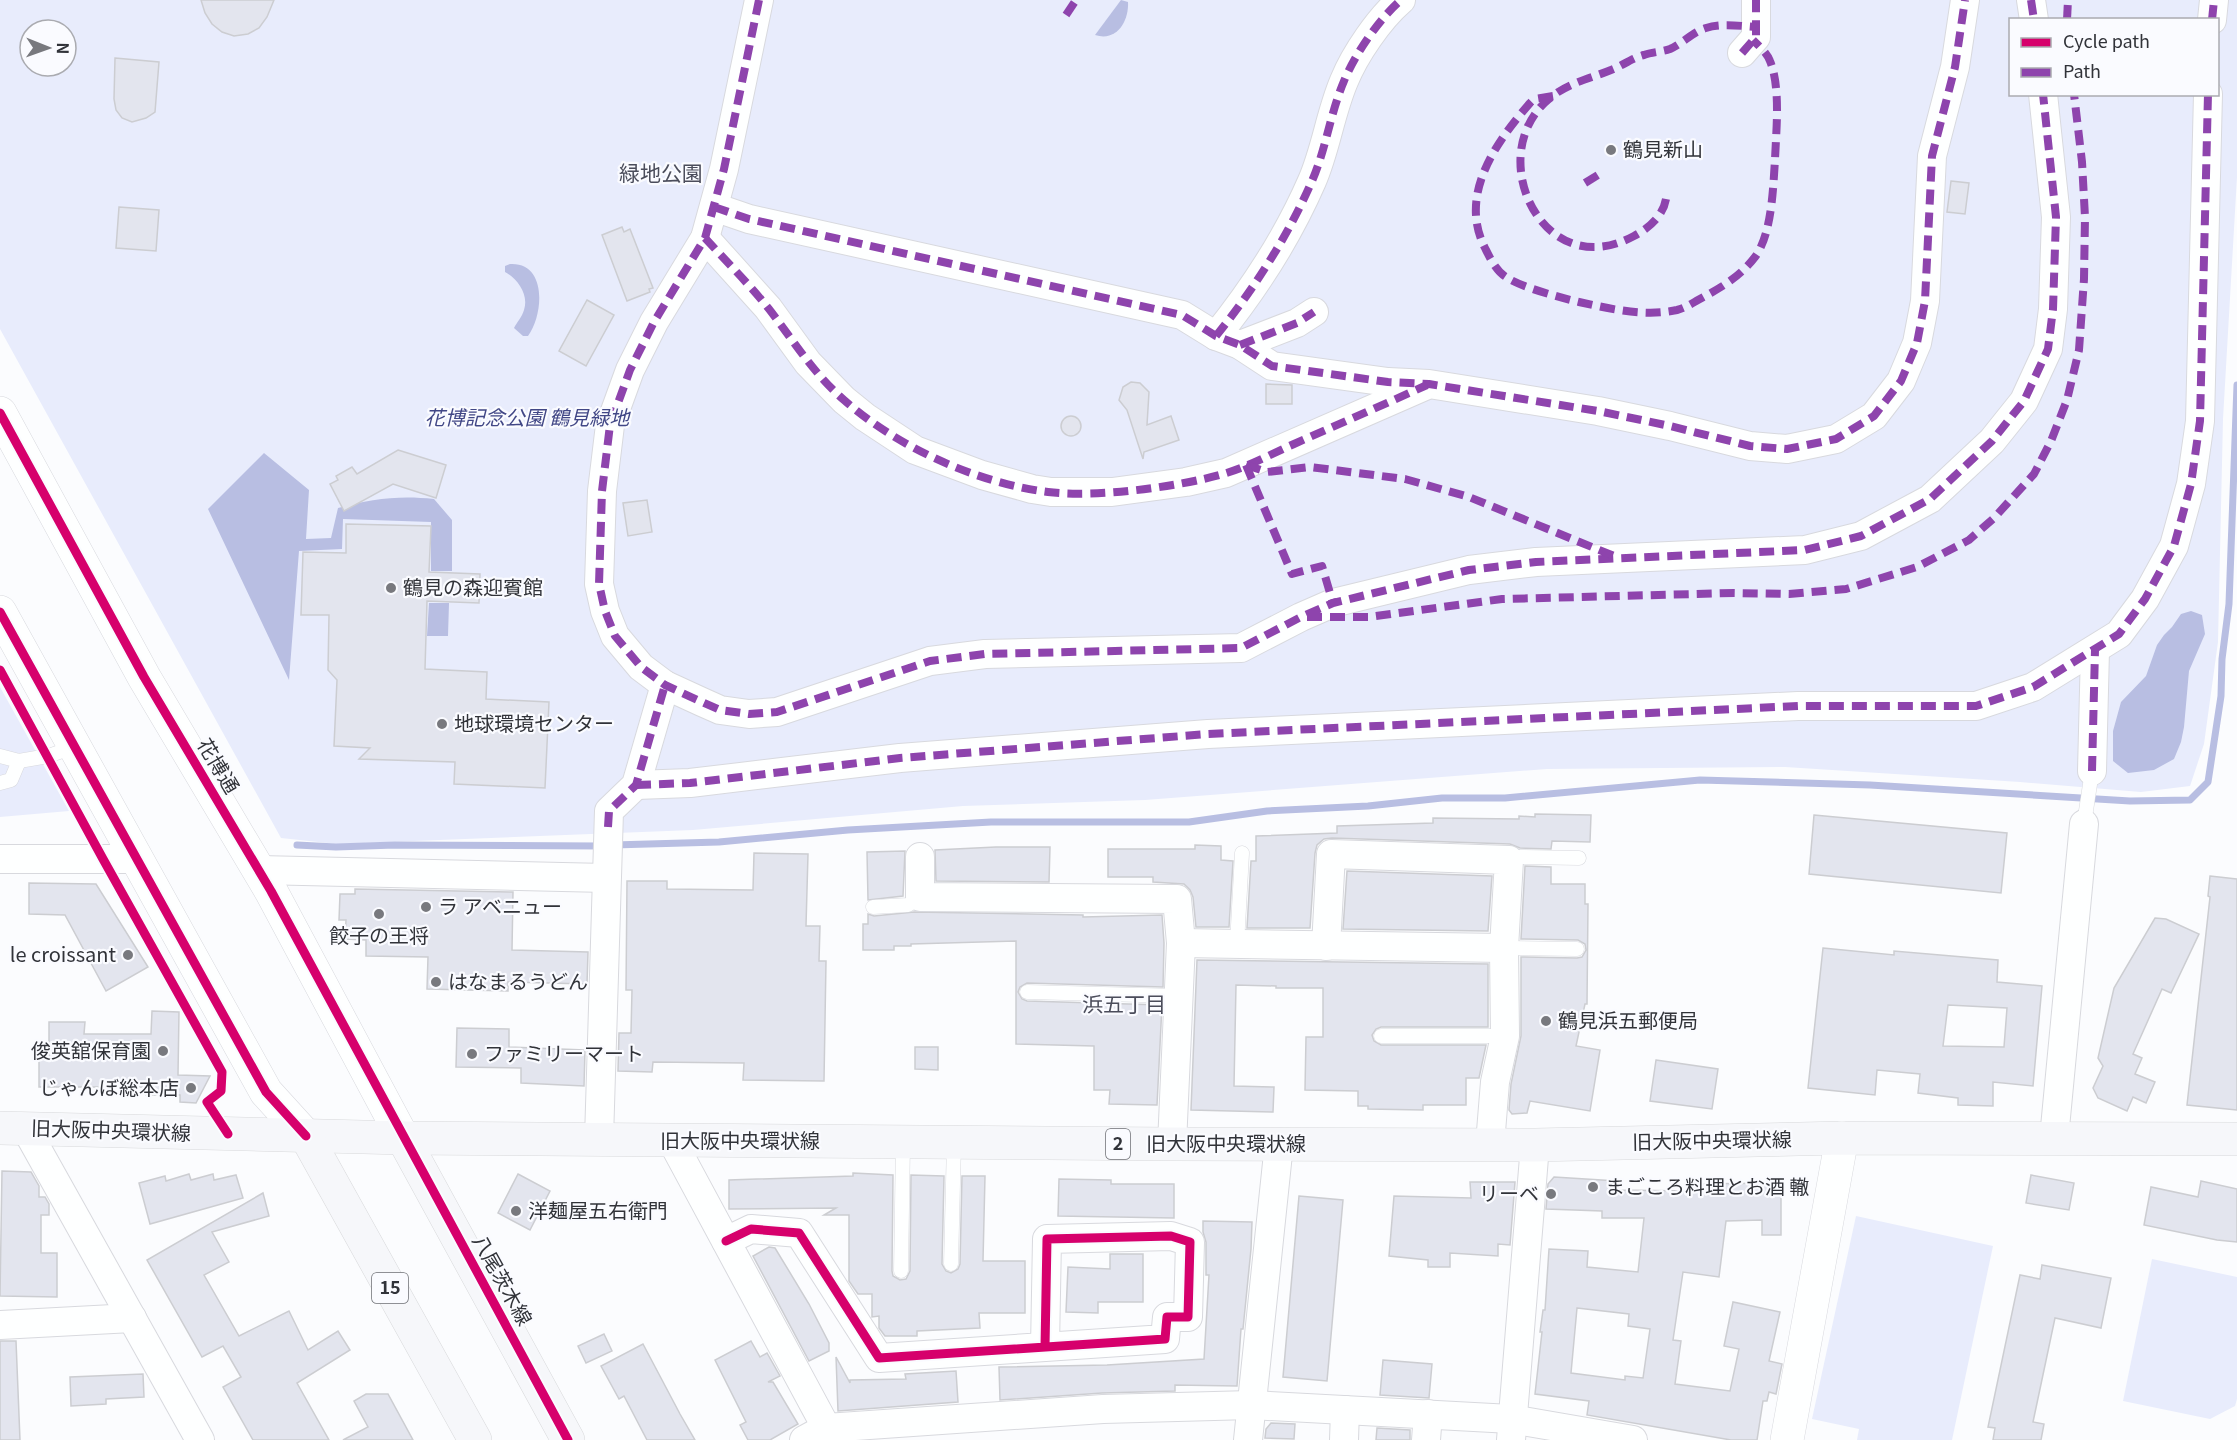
<svg xmlns="http://www.w3.org/2000/svg" width="2237" height="1440" viewBox="0 0 2237 1440" font-family="Georgia,'Noto Sans JP',serif">
  <style>
    .green { fill: #e8ecfc; fill-rule: evenodd }
    .water { fill: #b8bee2 }
    .lines { fill: none; stroke-linecap: round; stroke-linejoin: round }
    .stream { stroke: #b8bee2; stroke-width: 7 }
    .building { fill: #e3e5ee; stroke: #cccdd1; stroke-width: 1.5; fill-rule: evenodd }
    .lane-casing { stroke: #d8d9de; stroke-width: 15 }
    .street-casing { stroke: #d8d9de; stroke-width: 30 }
    .secondary-casing { stroke: #d8d9de; stroke-width: 34 }
    .primary-casing { stroke: #d8d9db; stroke-width: 34 }
    .lane { stroke: #feffff; stroke-width: 14 }
    .street { stroke: #feffff; stroke-width: 28 }
    .secondary { stroke: #feffff; stroke-width: 33 }
    .primary { stroke: #f6f7fa; stroke-width: 33 }
    .quiet { stroke: #8e44ad; stroke-width: 8; stroke-dasharray: 15 8; stroke-linecap: butt }
    .cycleway-casing { stroke: #fafbff; stroke-width: 13 }
    .cycleway { stroke: #d6006c; stroke-width: 9 }
    .poi-dot { fill: #78797e; stroke: #fafbff; stroke-width: 2 }
    .labels { text-anchor: middle; stroke-width: 4.5; stroke-linejoin: round; paint-order: stroke }
    .shield { fill: #fafbff; stroke: #6d6f74; stroke-width: 1.5 }
    .shield-label { font-size: 18px; font-weight: bold; fill: #313339 }
    .poi-label { font-size: 20px; fill: #313339; stroke: #fafbff; text-anchor: start }
    .park-label { font-size: 20px; font-style: italic; fill: #414786; stroke: #fafbff }
    .street-label { font-size: 20px; fill: #313339; stroke: #fafbff }
    .neighbourhood-label { font-size: 21px; fill: #4b4d5b; stroke: #fafbff }
  </style>
  <rect width="100%" height="100%" fill="#fbfcfe"/>
  <!-- green -->
  <g class="green">
    <path d="M0 0H2237V177L2223 419 2218 642 2204 744 2190 786 2141 792 2020 782 1785 767 1547 769 1145 800 963 806 693 830 337 844 281 838 0 329ZM2010 20H2218V94H2010ZM30 30H66V66H30Z"/>
    <polygon points="0,687 69,811 0,817"/>
    <polygon points="1856,1216 1993,1246 1952,1440 1857,1440 1859,1429 1812,1419"/>
    <polygon points="2152,1259 2237,1277 2237,1399 2235,1406 2210,1419 2123,1401"/>
  </g>
  <!-- water -->
  <g class="water">
    <path d="M1121 0 1128 2C1129 21 1117 42 1095 35Z"/>
    <path d="M510 264C547 262 544 314 528 336H523L514 328C517 322 522 317 524 310 529 295 518 279 505 272V266Z"/>
    <path d="M264 453 309 490 306 539 331 538 338 508C371 499 399 495 434 499L452 520V571H431V522L343 519 342 549 299 551 289 680 208 509Z"/>
    <polygon points="429,603 449,603 448,636 427,636"/>
    <polygon points="2191,611 2202,615 2205,634 2189,671 2184,727 2181,742 2174,759 2154,770 2128,773 2113,761 2113,731 2121,702 2146,676 2157,645 2164,635 2172,627 2181,614"/>
  </g>
  <g class="lines">
    <!-- stream -->
    <g class="stream">
      <polyline points="297,845 336,847 395,845 602,846"/>
      <polyline points="613,845 719,842 848,830 991,822 1189,822 1267,811 1368,806 1442,798 1505,798 1700,780 1870,785 2130,801 2190,800 2208,782 2221,696 2222,659 2229,604 2237,385"/>
    </g>
  </g>
  <!-- building -->
  <g class="building">
    <polygon points="201,0 274,0 267,17 259,28 248,34 234,36 222,32 212,24 205,13"/>
    <polygon points="115,58 159,62 155,112 146,118 132,122 122,118 116,110 114,99"/>
    <polygon points="1951,181 1969,183 1965,214 1947,212"/>
    <polygon points="119,207 159,210 156,251 116,248"/>
    <polygon points="622,227 624,232 630,229 653,288 649,289 650,292 627,301 602,235"/>
    <polygon points="587,300 614,315 586,366 559,351"/>
    <polygon points="1131,382 1140,383 1149,392 1147,425 1171,416 1179,440 1144,452 1143,459 1127,410 1119,400 1123,387"/>
    <polygon points="1266,384 1292,385 1292,404 1266,404"/>
    <circle cx="1071" cy="426" r="10"/>
    <polygon points="398,450 446,465 436,498 393,484 344,511 330,484 338,480 336,476 352,467 357,474"/>
    <polygon points="647,500 652,532 628,536 623,503"/>
    <polygon points="346,524 431,526 429,572 480,574 479,603 427,601 425,669 487,672 486,699 549,702 545,788 454,784 455,762 359,759 370,748 334,746 337,680 328,670 329,615 301,615 303,552 346,553"/>
    <polygon points="1535,814 1591,815 1590,842 1552,841 1551,849 1520,848 1510,844 1332,838 1324,839 1317,845 1315,853 1310,928 1247,928 1251,861 1256,861 1256,836 1337,833 1337,826 1433,823 1433,818 1519,819 1519,816 1535,817"/>
    <polygon points="1814,815 2007,833 2001,893 1809,874"/>
    <polygon points="1195,845 1221,846 1221,860 1233,861 1229,927 1196,927 1193,897 1190,890 1184,884 1153,882 1153,877 1108,877 1108,849 1195,849"/>
    <polygon points="996,847 1050,847 1049,882 936,881 935,850"/>
    <polygon points="905,851 903,896 868,900 867,852"/>
    <polygon points="754,853 808,854 806,926 820,926 819,961 826,961 824,1081 743,1080 744,1063 653,1062 652,1072 618,1071 619,1033 631,1033 632,990 626,990 627,881 667,881 667,889 753,890"/>
    <polygon points="1525,866 1551,867 1551,884 1585,884 1585,904 1588,904 1587,1004 1585,1004 1576,1046 1600,1050 1590,1111 1530,1101 1527,1113 1512,1114 1509,1110 1511,1084 1521,1036 1521,957 1577,958 1582,957 1586,950 1585,944 1578,940 1521,939"/>
    <polygon points="1347,871 1492,876 1488,931 1343,929"/>
    <polygon points="2210,876 2237,879 2237,1110 2187,1105 2210,897 2208,896"/>
    <polygon points="29,883 96,884 148,967 106,991 65,915 29,914"/>
    <polygon points="355,889 513,892 512,950 588,952 587,984 508,982 508,991 427,989 428,957 366,956 366,940 345,939 346,920 339,920 340,894 355,894"/>
    <polygon points="914,912 1083,915 1083,917 1162,915 1164,943 1163,987 1027,983 1020,987 1018,992 1022,999 1027,1001 1162,1005 1157,1105 1109,1104 1110,1090 1094,1090 1094,1046 1016,1044 1016,941 911,944 911,946 894,946 894,950 863,950 863,924 868,924 868,914 874,916"/>
    <polygon points="2155,918 2166,919 2199,934 2171,993 2162,989 2133,1054 2142,1058 2135,1074 2155,1082 2146,1103 2133,1097 2127,1111 2098,1098 2093,1088 2103,1066 2098,1058 2114,988"/>
    <path d="M1823 948 1894 955V951L1998 960 1997 982 2042 986 2033 1086 1993 1082V1106L1958 1105V1098L1918 1093 1920 1074 1877 1070 1875 1095 1808 1088ZM1948 1005 2007 1008 2004 1047 1943 1046Z"/>
    <polygon points="1197,960 1488,964 1488,1027 1381,1027 1376,1029 1372,1035 1374,1041 1381,1045 1486,1045 1479,1078 1466,1078 1466,1105 1423,1105 1423,1110 1368,1109 1368,1106 1358,1106 1358,1091 1305,1090 1306,1037 1323,1037 1323,988 1276,988 1276,986 1236,985 1234,1086 1274,1087 1273,1112 1191,1110"/>
    <polygon points="152,1011 179,1012 178,1075 210,1076 196,1103 180,1102 180,1095 146,1095 146,1087 39,1087 39,1055 49,1055 49,1022 85,1022 84,1034 151,1034"/>
    <polygon points="457,1028 509,1029 509,1047 585,1050 584,1086 521,1083 521,1068 456,1067"/>
    <polygon points="915,1047 938,1047 938,1070 915,1069"/>
    <polygon points="1656,1060 1718,1069 1712,1109 1650,1101"/>
    <polygon points="2,1171 31,1172 39,1186 39,1197 45,1197 49,1204 49,1215 41,1215 41,1253 57,1253 57,1297 0,1296"/>
    <polygon points="853,1173 893,1175 892,1271 893,1276 900,1280 906,1279 910,1271 911,1175 944,1176 942,1264 946,1271 951,1273 958,1269 960,1264 962,1176 985,1176 983,1261 1025,1261 1025,1313 979,1313 980,1328 917,1331 917,1336 885,1336 879,1328 879,1316 872,1317 872,1294 858,1294 849,1281 849,1215 824,1215 836,1208 729,1209 729,1180 853,1176"/>
    <polygon points="189,1174 191,1180 213,1174 214,1180 236,1175 243,1198 150,1224 139,1183 165,1176 166,1181"/>
    <polygon points="518,1174 550,1191 530,1230 498,1213"/>
    <polygon points="2031,1175 2074,1183 2069,1210 2026,1203"/>
    <path d="M1554 1177 1617 1181 1616 1190 1691 1191V1184L1781 1183V1235H1762V1220L1726 1221 1719 1277 1683 1272 1673 1340 1681 1341 1675 1384 1730 1391 1739 1349 1724 1346 1733 1302 1780 1312 1769 1361 1782 1364 1776 1394 1769 1392 1767 1401H1763L1757 1440H1731L1587 1415 1589 1401 1535 1394 1542 1332H1540L1543 1310H1545L1549 1249 1588 1251 1587 1267 1638 1272 1644 1218H1602V1211L1546 1209 1548 1184ZM1577 1308 1629 1314 1628 1326 1650 1329 1643 1378 1625 1376V1380L1571 1373Z"/>
    <polygon points="1059,1179 1111,1180 1111,1184 1174,1184 1174,1218 1058,1216"/>
    <polygon points="2201,1181 2237,1189 2237,1242 2217,1240 2144,1225 2151,1187 2198,1197"/>
    <polygon points="1470,1182 1515,1182 1510,1245 1498,1244 1498,1256 1450,1253 1450,1267 1428,1267 1428,1260 1389,1256 1394,1196 1471,1198"/>
    <polygon points="263,1193 269,1216 212,1232 229,1262 204,1275 239,1336 289,1311 308,1350 338,1331 350,1350 297,1383 329,1440 253,1440 223,1387 241,1377 223,1346 202,1357 147,1260"/>
    <polygon points="1299,1196 1343,1200 1327,1381 1283,1377"/>
    <polygon points="1203,1221 1252,1222 1251,1249 1243,1329 1241,1329 1237,1386 1175,1385 1175,1391 1102,1393 1000,1400 999,1367 1107,1365 1204,1359 1209,1275 1206,1275 1206,1242 1203,1232"/>
    <polygon points="769,1247 775,1248 809,1304 829,1343 829,1351 809,1361 753,1256"/>
    <polygon points="1110,1254 1143,1254 1143,1302 1098,1302 1098,1313 1066,1312 1068,1267 1110,1269"/>
    <polygon points="2042,1265 2111,1278 2101,1328 2055,1318 2033,1422 2044,1424 2041,1440 1993,1440 1995,1428 1988,1427 2020,1275 2040,1279"/>
    <polygon points="604,1334 612,1351 586,1363 578,1346"/>
    <polygon points="0,1341 16,1341 20,1440 0,1440"/>
    <polygon points="751,1341 760,1357 767,1353 780,1376 768,1382 773,1382 798,1424 770,1440 748,1440 740,1425 746,1422 715,1360"/>
    <polygon points="643,1344 680,1414 695,1440 647,1440 624,1396 619,1399 601,1366"/>
    <polygon points="836,1357 850,1383 850,1380 906,1379 905,1374 956,1371 958,1402 838,1411"/>
    <polygon points="1383,1360 1432,1364 1429,1398 1380,1395"/>
    <polygon points="143,1374 144,1397 106,1399 106,1404 71,1406 70,1377"/>
    <polygon points="366,1394 388,1394 413,1440 343,1440 368,1427 354,1401"/>
    <polygon points="1271,1423 1295,1424 1294,1439 1265,1438 1266,1429"/>
    <polygon points="1377,1428 1410,1430 1410,1440 1376,1440"/>
  </g>
  <g class="lines">
    <defs>
      <g id="lane">
        <polyline points="0,756 19,761 48,756 74,747"/>
        <polyline points="0,783 11,780 19,761"/>
        <polyline points="2084,824 2092,771"/>
        <polyline points="1509,860 1520,857 1579,858"/>
        <polyline points="873,907 908,905 920,897"/>
        <polyline points="1237,944 1242,853"/>
        <polyline points="1504,948 1577,949"/>
        <polyline points="1027,992 1179,996"/>
        <polyline points="1381,1036 1505,1036"/>
        <polyline points="951,1264 954,1143"/>
        <polyline points="901,1271 903,1142"/>
      </g>
      <g id="street">
        <polyline points="759,0 724,169 705,238 654,322 630,370 610,425 602,491 599,584 605,611 615,636 641,667 665,685 702,702 720,710 749,714 777,712 930,661 985,654 1241,648 1301,617 1333,603 1469,570 1536,562 1805,550 1861,536 1930,499 1992,441 2024,401 2048,349 2053,309 2056,217 2043,94"/>
        <polyline points="2031,0 2034,20"/>
        <polyline points="2212,20 2214,0"/>
        <polyline points="1742,53 1756,37 1756,0"/>
        <polyline points="714,207 749,219 1182,315 1216,336 1240,345 1272,366 1388,382 1429,384 1598,411 1670,426 1750,446 1787,449 1836,439 1874,416 1901,381 1917,343 1925,301 1932,156 1955,67 1965,0"/>
        <polyline points="705,238 768,308 808,363 844,400 865,417 915,450 982,475 1032,489 1051,492 1112,492 1186,482 1226,473 1425,386"/>
        <path d="M1216 336C1254 289 1288 236 1312 181 1326 149 1330 114 1344 81 1355 54 1379 19 1401 0"/>
        <polyline points="1240,345 1297,323 1314,312"/>
        <polyline points="2092,771 2095,650"/>
        <polyline points="636,785 690,783 900,758 1208,734 1798,706 1976,706 2033,687 2119,634 2145,599 2174,546 2191,484 2200,421 2208,94"/>
        <polyline points="920,857 920,897 1177,899 1181,943 1172,1144"/>
        <polyline points="0,859 137,859"/>
        <polyline points="259,870 606,878"/>
        <polyline points="1181,943 1504,948"/>
        <polyline points="1326,946 1331,854 1509,860 1504,948 1505,1036 1495,1082 1490,1144"/>
        <polyline points="26,1129 200,1440"/>
        <polyline points="2054,1138 2084,824"/>
        <polyline points="599,1139 609,811 636,785 665,685"/>
        <polyline points="672,1141 833,1440"/>
        <polyline points="726,1241 751,1229 799,1233 879,1358 1165,1339 1167,1317 1188,1317 1190,1242 1171,1236 1047,1239 1045,1347"/>
        <polyline points="0,1325 132,1318"/>
        <polyline points="804,1440 826,1428 1103,1409 1251,1405 1511,1419 1633,1440"/>
        <polyline points="1248,1440 1279,1144"/>
        <polyline points="1344,1440 1345,1410"/>
        <polyline points="1426,1440 1428,1414"/>
        <polyline points="1511,1440 1535,1145"/>
      </g>
      <g id="secondary">
        <polyline points="0,413 144,677 271,891 403,1138"/>
        <polyline points="0,612 266,1092 306,1136"/>
        <polyline points="1787,1440 1842,1138"/>
      </g>
      <g id="primary">
        <polyline points="0,1128 403,1138 1172,1144 1535,1145 1842,1138 2237,1139"/>
        <polyline points="306,1136 475,1440"/>
        <polyline points="403,1138 568,1440"/>
      </g>
    </defs>
    <!-- lane casing -->
    <use href="#lane" class="lane-casing"/>
    <!-- street casing -->
    <use href="#street" class="street-casing"/>
    <!-- secondary casing -->
    <use href="#secondary" class="secondary-casing"/>
    <!-- primary casing -->
    <use href="#primary" class="primary-casing"/>
    <!-- lane -->
    <use href="#lane" class="lane"/>
    <!-- street -->
    <use href="#street" class="street"/>
    <!-- secondary -->
    <use href="#secondary" class="secondary"/>
    <!-- primary -->
    <use href="#primary" class="primary"/>
    <!-- quiet -->
    <g class="quiet">
      <polyline points="759,0 724,169 705,238 654,322 630,370 610,425 602,491 599,584 605,611 615,636 641,667 665,685 702,702 720,710 749,714 777,712 930,661 985,654 1241,648 1301,617 1333,603 1469,570 1536,562 1805,550 1861,536 1930,499 1992,441 2024,401 2048,349 2053,309 2056,217 2043,94"/>
      <polyline points="2031,0 2034,20"/>
      <polyline points="1066,15 1076,0"/>
      <polyline points="2067,20 2068,0"/>
      <polyline points="2212,20 2214,0"/>
      <polyline points="1742,53 1756,37 1756,0"/>
      <path d="M1553 96 1534 99 1530 103C1496 142 1458 195 1485 248 1490 258 1496 271 1506 277 1520 287 1562 298 1579 302 1611 309 1645 317 1677 310 1685 308 1691 304 1698 300 1720 288 1739 278 1755 257 1772 234 1773 188 1775 160 1776 131 1781 88 1770 61 1767 53 1759 46 1753 40"/>
      <polyline points="1585,183 1601,173"/>
      <path d="M1666 199C1663 216 1649 228 1634 236 1542 286 1482 154 1549 99 1567 83 1589 79 1611 70 1622 66 1632 58 1644 55 1652 52 1662 52 1670 49 1683 43 1693 32 1706 28 1722 23 1740 26 1756 27"/>
      <polyline points="714,207 749,219 1182,315 1216,336 1240,345 1272,366 1388,382 1429,384 1598,411 1670,426 1750,446 1787,449 1836,439 1874,416 1901,381 1917,343 1925,301 1932,156 1955,67 1965,0"/>
      <path d="M705 238C726 261 749 284 769 309 793 340 813 373 844 400 897 447 977 483 1048 492 1095 498 1178 487 1223 474 1248 467 1271 454 1294 444 1339 424 1383 405 1427 385"/>
      <path d="M1216 336C1254 289 1288 236 1312 181 1326 149 1330 114 1344 81 1355 54 1379 19 1401 0"/>
      <polyline points="1240,345 1297,323 1314,312"/>
      <polyline points="1246,465 1267,472 1310,467 1405,479 1469,497 1614,556"/>
      <polyline points="1246,465 1292,574 1322,566 1333,603"/>
      <polyline points="1307,617 1369,617 1502,599 1734,593 1789,594 1846,589 1917,567 1969,540 1994,518 2034,474 2051,441 2067,400 2079,350 2084,279 2085,217 2082,162 2074,94"/>
      <polyline points="2092,771 2095,650"/>
      <polyline points="636,785 690,783 900,758 1208,734 1798,706 1976,706 2033,687 2119,634 2145,599 2174,546 2191,484 2200,421 2208,94"/>
      <polyline points="608,827 609,811 636,785 665,685"/>
    </g>
    <defs>
      <g id="cycleway">
        <polyline points="0,413 144,677 271,891 568,1440"/>
        <polyline points="0,612 266,1092 306,1136"/>
        <polyline points="0,670 103,859 222,1072 221,1091 207,1102 228,1134"/>
        <polyline points="726,1241 751,1229 799,1233 879,1358 1165,1339 1167,1317 1188,1317 1190,1242 1171,1236 1047,1239 1045,1347"/>
      </g>
    </defs>
    <!-- cycleway casing -->
    <use href="#cycleway" class="cycleway-casing"/>
    <!-- cycleway -->
    <use href="#cycleway" class="cycleway"/>
  </g>
  <!-- markers -->
  <g class="poi-dot">
    <circle cx="1611" cy="150" r="6"/>
    <circle cx="391" cy="588" r="6"/>
    <circle cx="442" cy="724" r="6"/>
    <circle cx="426" cy="907" r="6"/>
    <circle cx="379" cy="914" r="6"/>
    <circle cx="128" cy="955" r="6"/>
    <circle cx="436" cy="982" r="6"/>
    <circle cx="1546" cy="1021" r="6"/>
    <circle cx="163" cy="1051" r="6"/>
    <circle cx="472" cy="1054" r="6"/>
    <circle cx="191" cy="1088" r="6"/>
    <circle cx="1593" cy="1187" r="6"/>
    <circle cx="1551" cy="1194" r="6"/>
    <circle cx="516" cy="1211" r="6"/>
  </g>
  <g class="labels">
    <!-- shield labels -->
    <g class="shield">
      <rect x="1106" y="1129" width="24" height="30" rx="4.5"/>
      <rect x="372" y="1273" width="36" height="30" rx="4.5"/>
    </g>
    <g class="shield-label">
      <text x="1118" y="1150">2</text>
      <text x="390" y="1294">15</text>
    </g>
    <!-- poi labels -->
    <g class="poi-label">
      <text x="1623" y="157">鶴見新山</text>
      <text x="403" y="595">鶴見の森迎賓館</text>
      <text x="454" y="731">地球環境センター</text>
      <text x="438" y="914">ラ アベニュー</text>
      <text x="379" y="943" text-anchor="middle">餃子の王将</text>
      <text x="116" y="962" text-anchor="end">le croissant</text>
      <text x="448" y="989">はなまるうどん</text>
      <text x="1558" y="1028">鶴見浜五郵便局</text>
      <text x="151" y="1058" text-anchor="end">俊英舘保育園</text>
      <text x="484" y="1061">ファミリーマート</text>
      <text x="179" y="1095" text-anchor="end">じゃんぼ総本店</text>
      <text x="1605" y="1194">まごころ料理とお酒 轍</text>
      <text x="1539" y="1201" text-anchor="end">リーベ</text>
      <text x="528" y="1218">洋麺屋五右衛門</text>
    </g>
    <!-- park labels -->
    <g class="park-label">
      <text x="527" y="425">花博記念公園 鶴見緑地</text>
    </g>
    <!-- street labels -->
    <g class="street-label">
      <text transform="translate(218 766) rotate(59)" y="7">花博通</text>
      <text transform="translate(111 1131) rotate(2)" y="7">旧大阪中央環状線</text>
      <text x="740" y="1148">旧大阪中央環状線</text>
      <text transform="translate(1712 1141) rotate(-1)" y="7">旧大阪中央環状線</text>
      <text x="1226" y="1151">旧大阪中央環状線</text>
      <text transform="translate(502 1280) rotate(61)" y="7">八尾茨木線</text>
    </g>
    <!-- neighbourhood labels -->
    <g class="neighbourhood-label">
      <text x="661" y="181">緑地公園</text>
      <text x="1124" y="1012">浜五丁目</text>
    </g>
  </g>
  <!-- legend -->
  <rect x="2009" y="18" width="210" height="78" fill="#fafbff" stroke="#aaabb0" stroke-width="1.5"/>
  <rect x="2021" y="38" width="30" height="9" fill="#d6006c" stroke="#aaabb0" stroke-width="1.5"/>
  <text x="2063" y="48" font-size="18" fill="#313339">Cycle path</text>
  <rect x="2021" y="68" width="30" height="9" fill="#8e44ad" stroke="#aaabb0" stroke-width="1.5"/>
  <text x="2063" y="78" font-size="18" fill="#313339">Path</text>
  <!-- north arrow -->
  <g transform="translate(48 48) rotate(91)"><circle r="28" fill="#fafbff" stroke="#aaabb0" stroke-width="1.5"/>
  <path d="M0-4.5L10 22L0 15L-10 22Z" fill="#78797e"/>
  <text y="-9" font-size="16" font-weight="bold" text-anchor="middle" fill="#313339">N</text>
  </g>
</svg>
